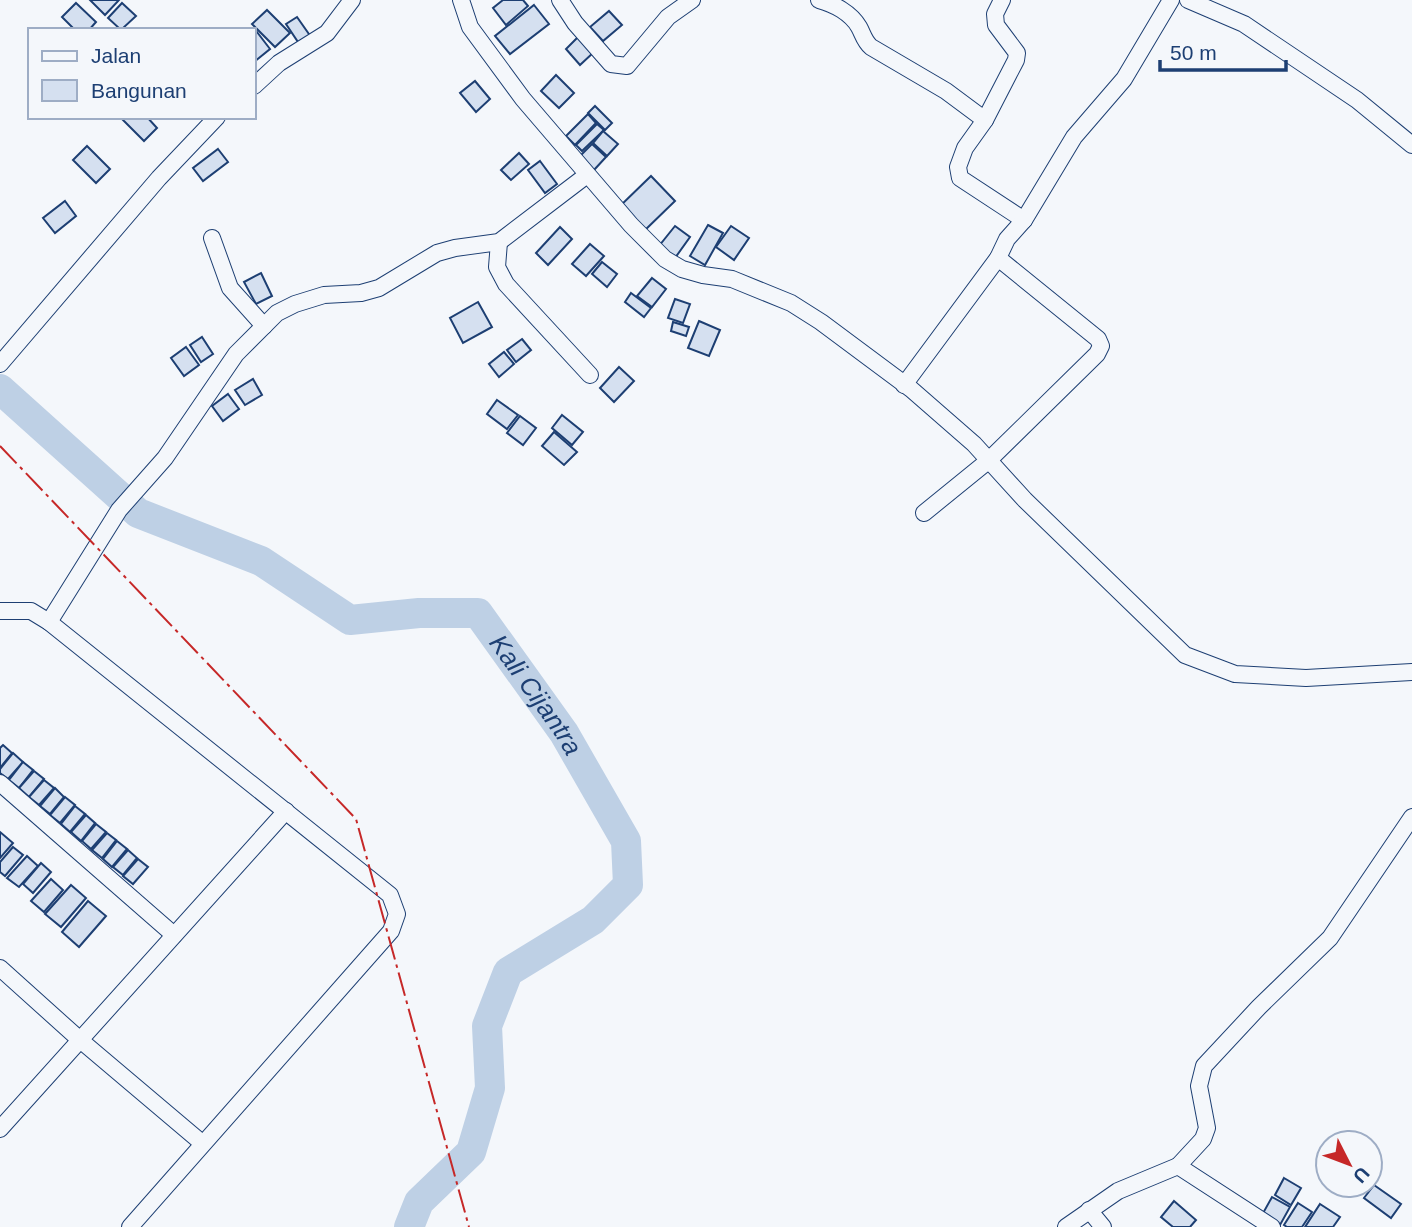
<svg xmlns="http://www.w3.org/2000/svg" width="1412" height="1227" viewBox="0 0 1412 1227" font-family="Arial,sans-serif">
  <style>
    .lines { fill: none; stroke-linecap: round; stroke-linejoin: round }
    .river { stroke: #bed0e5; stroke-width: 30 }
    .building { fill: #d5e0f0; stroke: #1d3f73; stroke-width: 2 }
    .street-casing { stroke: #1d3f73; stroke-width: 18 }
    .street { stroke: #f4f7fb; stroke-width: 16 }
    .power { stroke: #c62828; stroke-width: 2; stroke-dasharray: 24 5 3.5 5; stroke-linecap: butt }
    .labels { text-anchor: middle; stroke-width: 5; stroke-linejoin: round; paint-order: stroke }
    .water-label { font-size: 26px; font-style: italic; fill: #1d3f73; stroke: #f4f7fb }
  </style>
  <rect width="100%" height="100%" fill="#f4f7fb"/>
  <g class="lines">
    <!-- river -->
    <path class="river" id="s1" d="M0 389 138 513 261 561 350 620 419 613H478L564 733 626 841 628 885 593 920 508 972 487 1026 490 1088 471 1152 419 1202 409 1227"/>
  </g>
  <!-- building -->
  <g class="building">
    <polygon points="90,0 119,0 105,15"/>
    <polygon points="503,0 523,0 528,6 506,25 493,8"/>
    <polygon points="76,3 96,22 89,30 75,30 62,17"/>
    <polygon points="122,3 136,16 121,30 108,18"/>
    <polygon points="534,5 549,24 510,54 495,36"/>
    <polygon points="267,10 290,33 275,47 252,24"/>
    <polygon points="609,11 622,25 603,41 590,27"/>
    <polygon points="297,17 311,37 300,45 286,24"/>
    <polygon points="257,32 270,49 254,62 254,35"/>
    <polygon points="579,36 594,52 580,65 566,49"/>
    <polygon points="556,75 574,93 559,108 541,91"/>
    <polygon points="475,81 490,99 476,112 460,93"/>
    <polygon points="595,106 612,123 605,130 588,113"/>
    <polygon points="588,114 596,123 575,145 566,136"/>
    <polygon points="126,117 147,117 157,128 144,141 123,120"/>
    <polygon points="597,124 604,130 582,151 576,145"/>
    <polygon points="603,131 618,144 607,156 593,143"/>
    <polygon points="592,144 606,157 594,170 579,157"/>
    <polygon points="87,146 110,169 96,183 73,160"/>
    <polygon points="218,149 228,162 203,181 193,168"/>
    <polygon points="519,153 529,164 511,180 501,170"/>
    <polygon points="540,161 557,184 545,193 528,170"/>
    <polygon points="651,176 675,201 643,232 619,207"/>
    <polygon points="65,201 76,216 55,233 43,218"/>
    <polygon points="708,225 723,233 705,265 690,256"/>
    <polygon points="675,226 690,237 675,258 659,246"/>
    <polygon points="731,226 749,238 734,260 716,247"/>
    <polygon points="560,227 572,239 548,265 536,253"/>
    <polygon points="590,244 604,256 586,276 572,264"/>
    <polygon points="602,262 617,274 607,287 592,274"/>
    <polygon points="261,273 272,296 256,304 244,282"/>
    <polygon points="652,278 666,289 652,307 637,296"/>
    <polygon points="631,293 651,308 644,317 625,302"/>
    <polygon points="675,299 690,304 683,323 668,318"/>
    <polygon points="478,302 492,327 463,343 450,318"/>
    <polygon points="699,321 720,330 709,356 688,348"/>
    <polygon points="673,322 689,327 686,336 671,331"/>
    <polygon points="202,337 213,354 201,362 190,345"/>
    <polygon points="522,339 531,350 516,362 507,350"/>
    <polygon points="186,347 199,365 184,376 171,358"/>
    <polygon points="504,352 514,364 499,377 489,364"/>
    <polygon points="619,367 634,381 614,402 600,388"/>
    <polygon points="253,379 262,395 245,405 235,390"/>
    <polygon points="228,394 239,409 223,421 212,406"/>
    <polygon points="497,400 518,415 507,429 487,414"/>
    <polygon points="562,415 583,432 572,445 552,428"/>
    <polygon points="520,416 536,428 523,445 507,433"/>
    <polygon points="554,432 577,452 564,465 542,446"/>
    <polygon points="3,745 12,753 0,768 0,748"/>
    <polygon points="13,753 23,762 8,779 0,773 0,769"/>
    <polygon points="23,762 33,770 19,788 9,780"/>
    <polygon points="34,771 44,779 29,797 19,788"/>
    <polygon points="44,780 54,788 39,805 29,797"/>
    <polygon points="55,788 64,797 50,814 40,806"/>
    <polygon points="65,797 75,805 60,823 50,815"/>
    <polygon points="75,806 85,814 70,832 61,824"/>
    <polygon points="86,815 95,823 81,841 71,832"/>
    <polygon points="96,824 106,832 91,849 82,841"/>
    <polygon points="0,832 13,843 0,858"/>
    <polygon points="107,833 116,840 102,858 92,850"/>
    <polygon points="117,841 127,849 112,867 103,859"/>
    <polygon points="13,847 23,855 5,876 0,872 0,862"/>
    <polygon points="128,850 137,858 123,875 113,867"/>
    <polygon points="27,856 38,866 19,887 7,878"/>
    <polygon points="138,859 148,867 133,884 123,876"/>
    <polygon points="41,863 51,872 33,893 23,884"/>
    <polygon points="51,879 63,890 44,912 31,901"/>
    <polygon points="71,885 86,898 61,927 45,914"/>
    <polygon points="88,901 106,916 79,947 62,932"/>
    <polygon points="1284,1178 1301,1188 1291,1205 1275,1195"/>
    <polygon points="1374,1185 1401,1204 1391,1218 1364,1198"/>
    <polygon points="1272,1197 1290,1207 1280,1225 1262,1215"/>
    <polygon points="1174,1201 1196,1220 1190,1227 1173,1227 1161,1217"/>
    <polygon points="1298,1203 1312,1212 1302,1227 1287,1227 1284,1225"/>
    <polygon points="1320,1204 1340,1217 1333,1227 1305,1227"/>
  </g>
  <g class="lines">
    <defs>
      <g id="street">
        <polyline points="461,0 470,27 523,99 631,225 665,259 682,269 703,275 732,279 791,303 821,322 911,389 974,444 1025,500 1185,655 1235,674 1306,678 1412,672"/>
        <polyline points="560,0 575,23 611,64 627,66 668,17 692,0"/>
        <path d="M819 0C834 4 851 13 859 27 863 34 864 41 871 47L946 91 985 120"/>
        <polyline points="1002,0 995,14 996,25 1017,53 1016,60 985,120 965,148 958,167 960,178 1024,220"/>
        <polyline points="1188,0 1244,24 1357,100 1412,145"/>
        <polyline points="254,86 279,63 327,33 352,0"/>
        <polyline points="212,238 230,288 264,326"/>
        <polyline points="499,242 497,267 506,284 590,375"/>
        <polyline points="0,364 159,178 217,117"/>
        <polyline points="904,385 998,258"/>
        <polyline points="924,513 988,461 1097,354 1101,346 1098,339 998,258 1007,239 1024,220 1074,137 1124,79 1171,0"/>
        <polyline points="0,611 31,611 49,622 390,895 397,914 391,931 130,1227"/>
        <polyline points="49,622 119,510 165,458 236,354 277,313 295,304 324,295 361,293 379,288 437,253 455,248 499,242 587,175"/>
        <polyline points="0,783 174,935"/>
        <polyline points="0,968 79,1039 202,1143"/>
        <polyline points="0,1129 286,811"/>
        <polyline points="1178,1166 1203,1139 1207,1128 1199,1086 1204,1066 1259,1007 1330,938 1412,817"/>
        <polyline points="1089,1210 1103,1227"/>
        <polyline points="1066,1227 1118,1191 1178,1166 1272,1227"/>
      </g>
    </defs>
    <!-- street casing -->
    <use href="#street" class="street-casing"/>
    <!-- street -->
    <use href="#street" class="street"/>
    <!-- power -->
    <polyline class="power" points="0,446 356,819 469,1227"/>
  </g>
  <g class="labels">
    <!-- water labels -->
    <g class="water-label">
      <text dy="9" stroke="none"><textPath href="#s1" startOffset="653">Kali Cijantra</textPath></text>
    </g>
  </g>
  <!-- legend -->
  <rect x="28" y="28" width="228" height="91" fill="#f4f7fb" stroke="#9eadc5" stroke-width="2"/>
  <rect x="42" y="51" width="35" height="10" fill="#f4f7fb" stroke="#9eadc5" stroke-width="2"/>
  <text x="91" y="63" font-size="21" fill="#1d3f73">Jalan</text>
  <rect x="42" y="80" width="35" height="21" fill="#d5e0f0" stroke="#9eadc5" stroke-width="2"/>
  <text x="91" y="98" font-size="21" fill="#1d3f73">Bangunan</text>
  <!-- north arrow -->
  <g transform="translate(1349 1164) rotate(132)"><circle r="33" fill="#f4f7fb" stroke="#9eadc5" stroke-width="2"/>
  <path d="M0-5L12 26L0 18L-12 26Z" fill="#c62828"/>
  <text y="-10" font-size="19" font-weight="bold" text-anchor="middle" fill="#1d3f73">U</text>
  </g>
  <!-- scale -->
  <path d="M1160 60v10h126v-10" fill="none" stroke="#1d3f73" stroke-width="3.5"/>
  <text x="1170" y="60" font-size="21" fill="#1d3f73" stroke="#f4f7fb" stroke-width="5" paint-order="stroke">50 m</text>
</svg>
